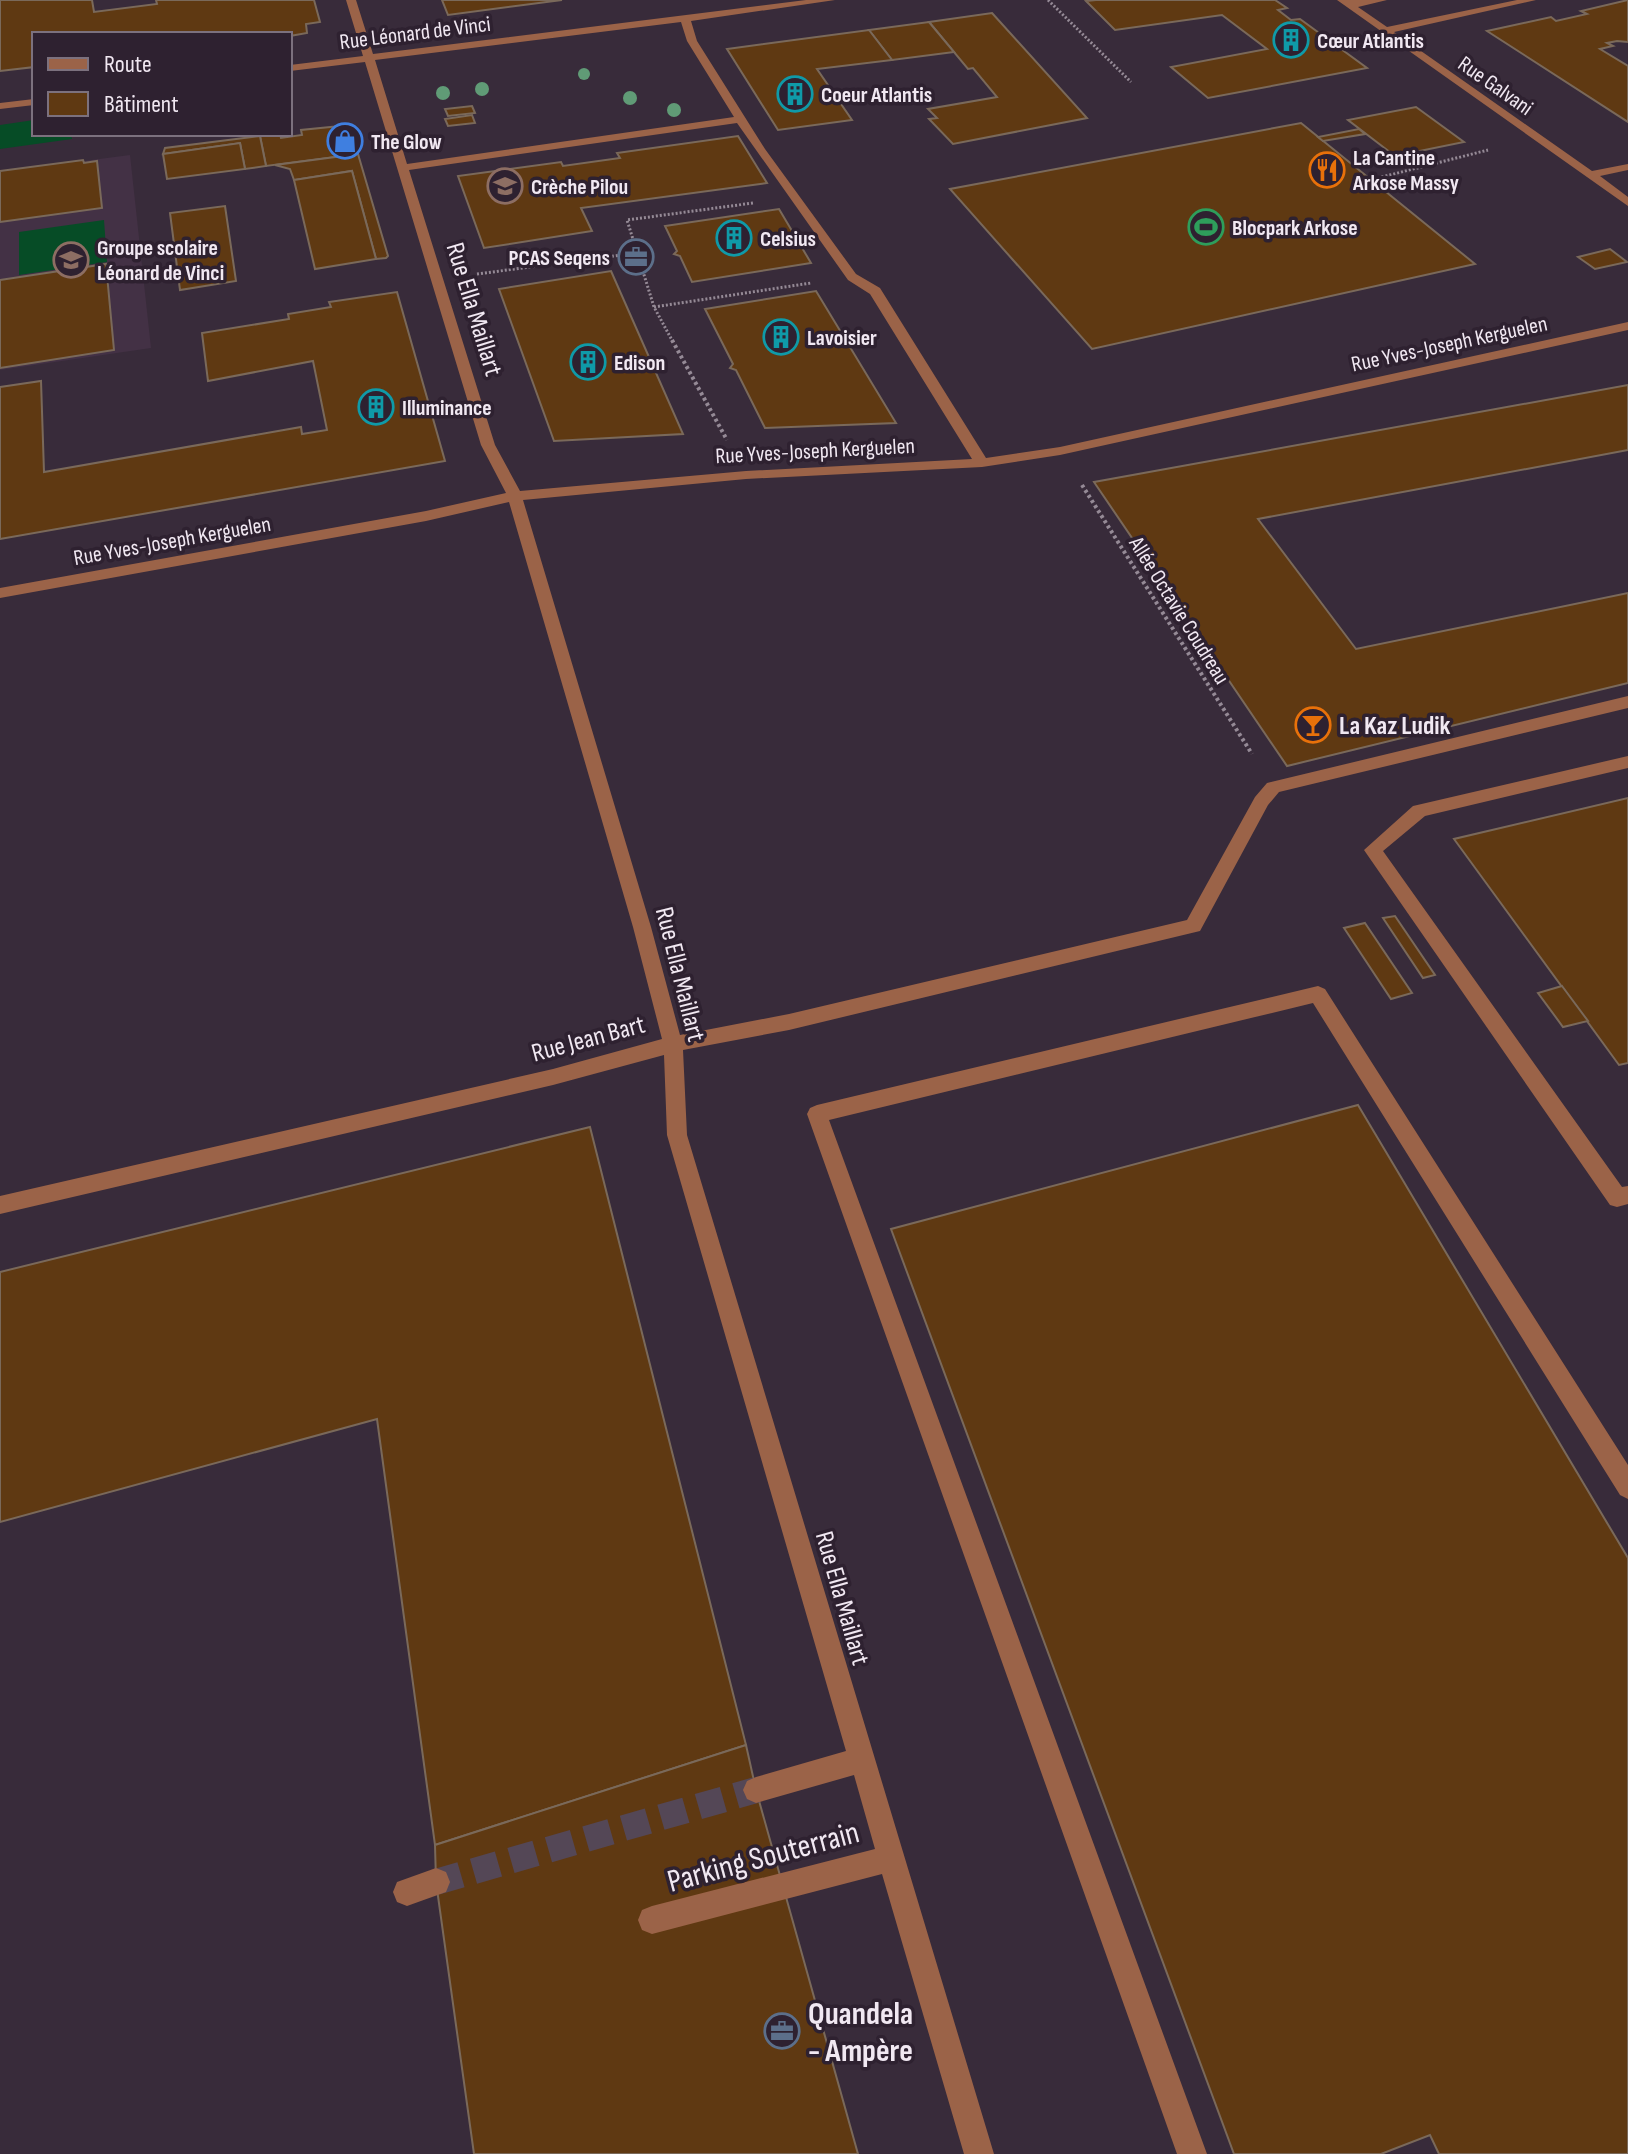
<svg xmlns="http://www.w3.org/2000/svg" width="1628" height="2154" viewBox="0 0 1628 2154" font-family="'Sofia Sans Condensed',sans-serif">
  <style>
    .built { fill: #433145 }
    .green { fill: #064c26 }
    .building { fill: #5f3912; stroke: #7a695a; stroke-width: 2 }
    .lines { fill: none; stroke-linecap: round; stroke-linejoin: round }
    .minor-tunnel { stroke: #544756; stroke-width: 26; stroke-dasharray: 26 13; stroke-linecap: butt }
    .path-far1 { stroke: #958a96; stroke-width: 3; stroke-dasharray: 2 2; stroke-linecap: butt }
    .path { stroke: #958a96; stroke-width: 4; stroke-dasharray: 3 3; stroke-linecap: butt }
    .minor { fill: #9b6348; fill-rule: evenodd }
    .tree { fill: #609b76 }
    .labels { text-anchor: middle; stroke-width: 7; stroke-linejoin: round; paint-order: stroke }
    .far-street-label { font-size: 22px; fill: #f1e8f2; stroke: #2e2130 }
    .far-poi-label { font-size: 22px; font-weight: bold; fill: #f1e8f2; stroke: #2e2130; text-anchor: start }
    .street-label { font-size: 26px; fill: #f1e8f2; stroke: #2e2130 }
    .poi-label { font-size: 26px; font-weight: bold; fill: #f1e8f2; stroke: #2e2130; text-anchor: start }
    .near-street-label { font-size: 32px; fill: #f1e8f2; stroke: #2e2130 }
    .near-poi-label { font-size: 32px; font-weight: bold; fill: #f1e8f2; stroke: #2e2130; text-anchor: start }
  </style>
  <rect width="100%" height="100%" fill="#382b3a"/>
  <!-- built -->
  <polygon class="built" points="130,155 151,348 0,370 0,172"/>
  <!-- green -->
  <g class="green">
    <polygon points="34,120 34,134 71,134 72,139 0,149 0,125"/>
    <polygon points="104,220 107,262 19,275 19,232"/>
  </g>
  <!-- building -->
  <g class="building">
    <polygon points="0,0 92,0 94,12 157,4 156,0 314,0 320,22 306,24 307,33 290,36 34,34 34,67 0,71"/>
    <polygon points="442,0 562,0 448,15"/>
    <polygon points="1096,0 1275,0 1287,8 1278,10 1291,20 1300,19 1367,68 1208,98 1171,67 1267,49 1222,15 1115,30 1086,1"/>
    <polygon points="1628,0 1628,42 1617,41 1607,43 1613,46 1600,49 1628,66 1628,122 1487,31 1551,17 1556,21 1587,14 1581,11"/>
    <polygon points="992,13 1087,118 953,144 929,119 937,118 928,109 997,97 973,68 968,69 929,22"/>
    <polygon points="929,22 954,52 892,60 869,30"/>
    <polygon points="869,30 892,60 817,69 852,120 778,130 727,49"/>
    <polygon points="472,106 475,113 448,116 445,109"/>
    <polygon points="1416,107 1464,142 1395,156 1348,120"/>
    <polygon points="472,115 475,123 448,126 445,119"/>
    <polygon points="1301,123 1475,264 1092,349 950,189"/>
    <polygon points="350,125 358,154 266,166 260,136 280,134 281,138 302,135 301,130"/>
    <polygon points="1359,129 1365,134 1323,141 1318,137"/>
    <polygon points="260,136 266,166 245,169 240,143 163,154 165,148"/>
    <polygon points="738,136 767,183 581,208 592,231 484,248 458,176 561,162 563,166 620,158 617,153"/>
    <polygon points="240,143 245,169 167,179 163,154"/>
    <polygon points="358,154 388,256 386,258 376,259 352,171 294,180 290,169 275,165"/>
    <polygon points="83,160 84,163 97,161 102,208 0,222 0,171"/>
    <polygon points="352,171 376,259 315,269 294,180"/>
    <polygon points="225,206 236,281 180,290 170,213"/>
    <polygon points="779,209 811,263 692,282 680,256 674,254 677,251 665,226"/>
    <polygon points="1610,249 1627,262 1595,269 1578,257"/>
    <polygon points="106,264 114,350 0,368 0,280"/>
    <polygon points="611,271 683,434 554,441 499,289"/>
    <polygon points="816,291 896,423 765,428 736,370 730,368 733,364 705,309"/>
    <polygon points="397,292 445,461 0,539 0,387 41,381 44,472 301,427 302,434 327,430 313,361 208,381 202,333 289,319 288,314 331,307 329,302"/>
    <polygon points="1628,385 1628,450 1258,519 1356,649 1628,593 1628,683 1287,766 1094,482"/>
    <polygon points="1628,798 1628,1063 1619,1065 1454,839"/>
    <polygon points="1395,916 1435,975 1423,978 1383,918"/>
    <polygon points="1365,923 1412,993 1391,999 1344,928"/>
    <polygon points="1562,986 1588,1021 1563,1027 1538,993"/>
    <polygon points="1358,1105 1628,1558 1628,2154 1439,2154 1430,2135 1381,2154 1234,2154 891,1229"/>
    <polygon points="590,1127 746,1745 435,1845 377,1419 0,1522 0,1272"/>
    <polygon points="746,1745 756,1790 858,2154 474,2154 436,1882 435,1845"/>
  </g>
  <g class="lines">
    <!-- minor-tunnel -->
    <polyline class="minor-tunnel" points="436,1882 756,1790"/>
    <!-- path-far1 -->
    <g class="path-far1">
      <polyline points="1048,0 1131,82"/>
      <polyline points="1370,180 1488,150"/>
      <polyline points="477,274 637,253"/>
      <polyline points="654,307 811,283"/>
      <polyline points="673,342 654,307 627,220 753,203"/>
    </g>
    <!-- path -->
    <g class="path">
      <polyline points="672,340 727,440"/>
      <polyline points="1082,485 1252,754"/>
    </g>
    <!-- minor -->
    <g class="minor">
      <path d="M346 0H356L373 54 806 0H835L691 21 697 41 765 149 856 274 880 288 986 458 1060 447 1628 322V330L1060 455 982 467 746 479 523 500 651 927 680 1035 789 1014 1187 920 1255 797 1267 783 1628 696V708L1279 792 1268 805 1200 931 789 1030 683 1050 687 1135 994 2154H964L882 1874 652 1934 642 1930 638 1920 642 1910 652 1906 875 1849 854 1775 756 1803 747 1799 743 1790 747 1781 756 1777 846 1751 667 1135 664 1055 553 1085 0 1214V1196L553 1069 662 1039 633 927 509 502 426 521 0 598V588L426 511 506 493 481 445 365 62 290 71V65L363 56ZM681 22 687 41 734 117 407 164 375 60ZM737 123 848 280 870 294 972 459 746 471 520 491 495 445 409 170Z"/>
      <polygon points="1337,0 1387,0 1358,7 1387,27 1517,0 1536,0 1394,32 1592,171 1628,164 1628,170 1600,176 1628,197 1628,206"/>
      <polygon points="34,99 34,105 0,109 0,103"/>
      <polygon points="1628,756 1628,768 1425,816 1383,851 1622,1187 1628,1186 1628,1204 1617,1207 1610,1205 1364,850 1413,806"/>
      <polygon points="1318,986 1325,989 1628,1465 1628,1499 1620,1495 1313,1003 829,1120 1207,2154 1177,2154 807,1114 810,1108 817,1105"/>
      <polygon points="436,1868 446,1872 450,1882 446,1892 407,1906 397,1902 393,1892 397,1882"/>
    </g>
  </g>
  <!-- trees -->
  <g class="tree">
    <circle cx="584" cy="74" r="6"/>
    <circle cx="482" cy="89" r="7"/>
    <circle cx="443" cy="93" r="7"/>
    <circle cx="630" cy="98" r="7"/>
    <circle cx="674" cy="110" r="7"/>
  </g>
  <!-- icons -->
  <defs>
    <symbol id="building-ring" viewBox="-11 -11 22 22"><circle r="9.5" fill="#2e2130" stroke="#0f9aa8" stroke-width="1.5"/><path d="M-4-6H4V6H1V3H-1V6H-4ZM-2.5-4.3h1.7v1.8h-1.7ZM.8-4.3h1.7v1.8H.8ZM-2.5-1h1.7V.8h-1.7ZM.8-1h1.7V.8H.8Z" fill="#0f9aa8"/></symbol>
    <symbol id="shop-ring" viewBox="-11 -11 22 22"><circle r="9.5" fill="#2e2130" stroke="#3f7fe0" stroke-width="1.5"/><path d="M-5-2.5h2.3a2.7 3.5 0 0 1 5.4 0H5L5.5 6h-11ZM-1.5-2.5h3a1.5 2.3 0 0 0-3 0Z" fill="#3f7fe0"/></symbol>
    <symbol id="restaurant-ring" viewBox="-11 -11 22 22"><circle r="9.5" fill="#2e2130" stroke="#e8710a" stroke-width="1.5"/><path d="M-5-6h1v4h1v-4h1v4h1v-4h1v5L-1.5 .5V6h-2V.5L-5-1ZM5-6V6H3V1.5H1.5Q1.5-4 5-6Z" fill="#e8710a"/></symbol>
    <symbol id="school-ring" viewBox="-11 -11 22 22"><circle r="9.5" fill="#2e2130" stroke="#8d6e63" stroke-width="1.5"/><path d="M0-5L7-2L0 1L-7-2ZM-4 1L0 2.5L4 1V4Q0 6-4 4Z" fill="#8d6e63"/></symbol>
    <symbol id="stadium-ring" viewBox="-11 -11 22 22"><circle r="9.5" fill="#2e2130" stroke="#2e9e5b" stroke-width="1.5"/><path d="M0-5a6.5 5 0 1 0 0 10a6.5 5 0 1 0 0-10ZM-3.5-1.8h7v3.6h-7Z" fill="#2e9e5b"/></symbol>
    <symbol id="office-ring" viewBox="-11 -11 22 22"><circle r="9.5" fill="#2e2130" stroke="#5c6f8a" stroke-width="1.5"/><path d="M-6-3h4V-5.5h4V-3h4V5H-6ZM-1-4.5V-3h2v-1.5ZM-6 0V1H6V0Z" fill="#5c6f8a"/></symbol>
    <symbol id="bar-ring" viewBox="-11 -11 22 22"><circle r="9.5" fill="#2e2130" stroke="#e8710a" stroke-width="1.5"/><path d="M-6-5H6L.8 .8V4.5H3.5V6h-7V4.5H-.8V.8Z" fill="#e8710a"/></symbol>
  </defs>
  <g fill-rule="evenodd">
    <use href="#building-ring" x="1271" y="20" width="40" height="40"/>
    <use href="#building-ring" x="775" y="74" width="40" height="40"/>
    <use href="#shop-ring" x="325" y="121" width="40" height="40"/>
    <use href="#restaurant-ring" x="1307" y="150" width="40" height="40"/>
    <use href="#school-ring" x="485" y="166" width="40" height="40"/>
    <use href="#stadium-ring" x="1186" y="207" width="40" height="40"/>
    <use href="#building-ring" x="714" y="218" width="40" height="40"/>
    <use href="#office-ring" x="616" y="237" width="40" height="40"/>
    <use href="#school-ring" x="51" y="240" width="40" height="40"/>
    <use href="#building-ring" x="761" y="317" width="40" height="40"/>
    <use href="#building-ring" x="568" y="342" width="40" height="40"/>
    <use href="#building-ring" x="356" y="387" width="40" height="40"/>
    <use href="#bar-ring" x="1293" y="705" width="40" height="40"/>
    <use href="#office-ring" x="762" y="2011" width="40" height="40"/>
  </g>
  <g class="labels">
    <!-- far-street labels -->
    <g class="far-street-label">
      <text transform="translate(415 32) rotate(-7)" y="8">Rue Léonard de Vinci</text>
      <text transform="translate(1496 85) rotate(35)" y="8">Rue Galvani</text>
      <text transform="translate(1449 343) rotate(-12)" y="8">Rue Yves-Joseph Kerguelen</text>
      <text transform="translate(815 450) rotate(-3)" y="8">Rue Yves-Joseph Kerguelen</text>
      <text transform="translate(172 540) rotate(-10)" y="8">Rue Yves-Joseph Kerguelen</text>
      <text transform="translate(1180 610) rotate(58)" y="8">Allée Octavie Coudreau</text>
    </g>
    <!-- far-poi labels -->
    <g class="far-poi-label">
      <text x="1317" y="48">Cœur Atlantis</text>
      <text x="821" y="102">Coeur Atlantis</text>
      <text x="371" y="149">The Glow</text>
      <text x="1353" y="165">La Cantine<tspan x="1353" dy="25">Arkose Massy</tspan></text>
      <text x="531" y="194">Crèche Pilou</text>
      <text x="1232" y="235">Blocpark Arkose</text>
      <text x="760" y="246">Celsius</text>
      <text x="97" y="255">Groupe scolaire<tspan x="97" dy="25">Léonard de Vinci</tspan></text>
      <text x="610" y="265" text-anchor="end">PCAS Seqens</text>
      <text x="807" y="345">Lavoisier</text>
      <text x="614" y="370">Edison</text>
      <text x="402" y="415">Illuminance</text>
    </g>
    <!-- street labels -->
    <g class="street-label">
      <text transform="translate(475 309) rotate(73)" y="9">Rue Ella Maillart</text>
      <text transform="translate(681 974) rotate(76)" y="9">Rue Ella Maillart</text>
      <text transform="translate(588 1038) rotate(-15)" y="9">Rue Jean Bart</text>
      <text transform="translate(843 1598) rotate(74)" y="9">Rue Ella Maillart</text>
    </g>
    <!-- poi labels -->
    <g class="poi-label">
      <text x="1339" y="734">La Kaz Ludik</text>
    </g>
    <!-- near-street labels -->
    <g class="near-street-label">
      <text transform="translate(763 1856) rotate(-15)" y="11">Parking Souterrain</text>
    </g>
    <!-- near-poi labels -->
    <g class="near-poi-label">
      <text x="808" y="2024">Quandela<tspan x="808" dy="37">- Ampère</tspan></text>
    </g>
  </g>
  <!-- legend -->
  <rect x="32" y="32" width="260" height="104" fill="#2e2130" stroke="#7c717e" stroke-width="2"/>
  <rect x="48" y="58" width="40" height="12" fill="#9b6348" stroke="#7c717e" stroke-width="2"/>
  <text x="104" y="72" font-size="24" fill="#f1e8f2">Route</text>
  <rect x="48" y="92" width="40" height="24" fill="#5f3912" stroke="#7c717e" stroke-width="2"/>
  <text x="104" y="112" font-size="24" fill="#f1e8f2">Bâtiment</text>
</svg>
